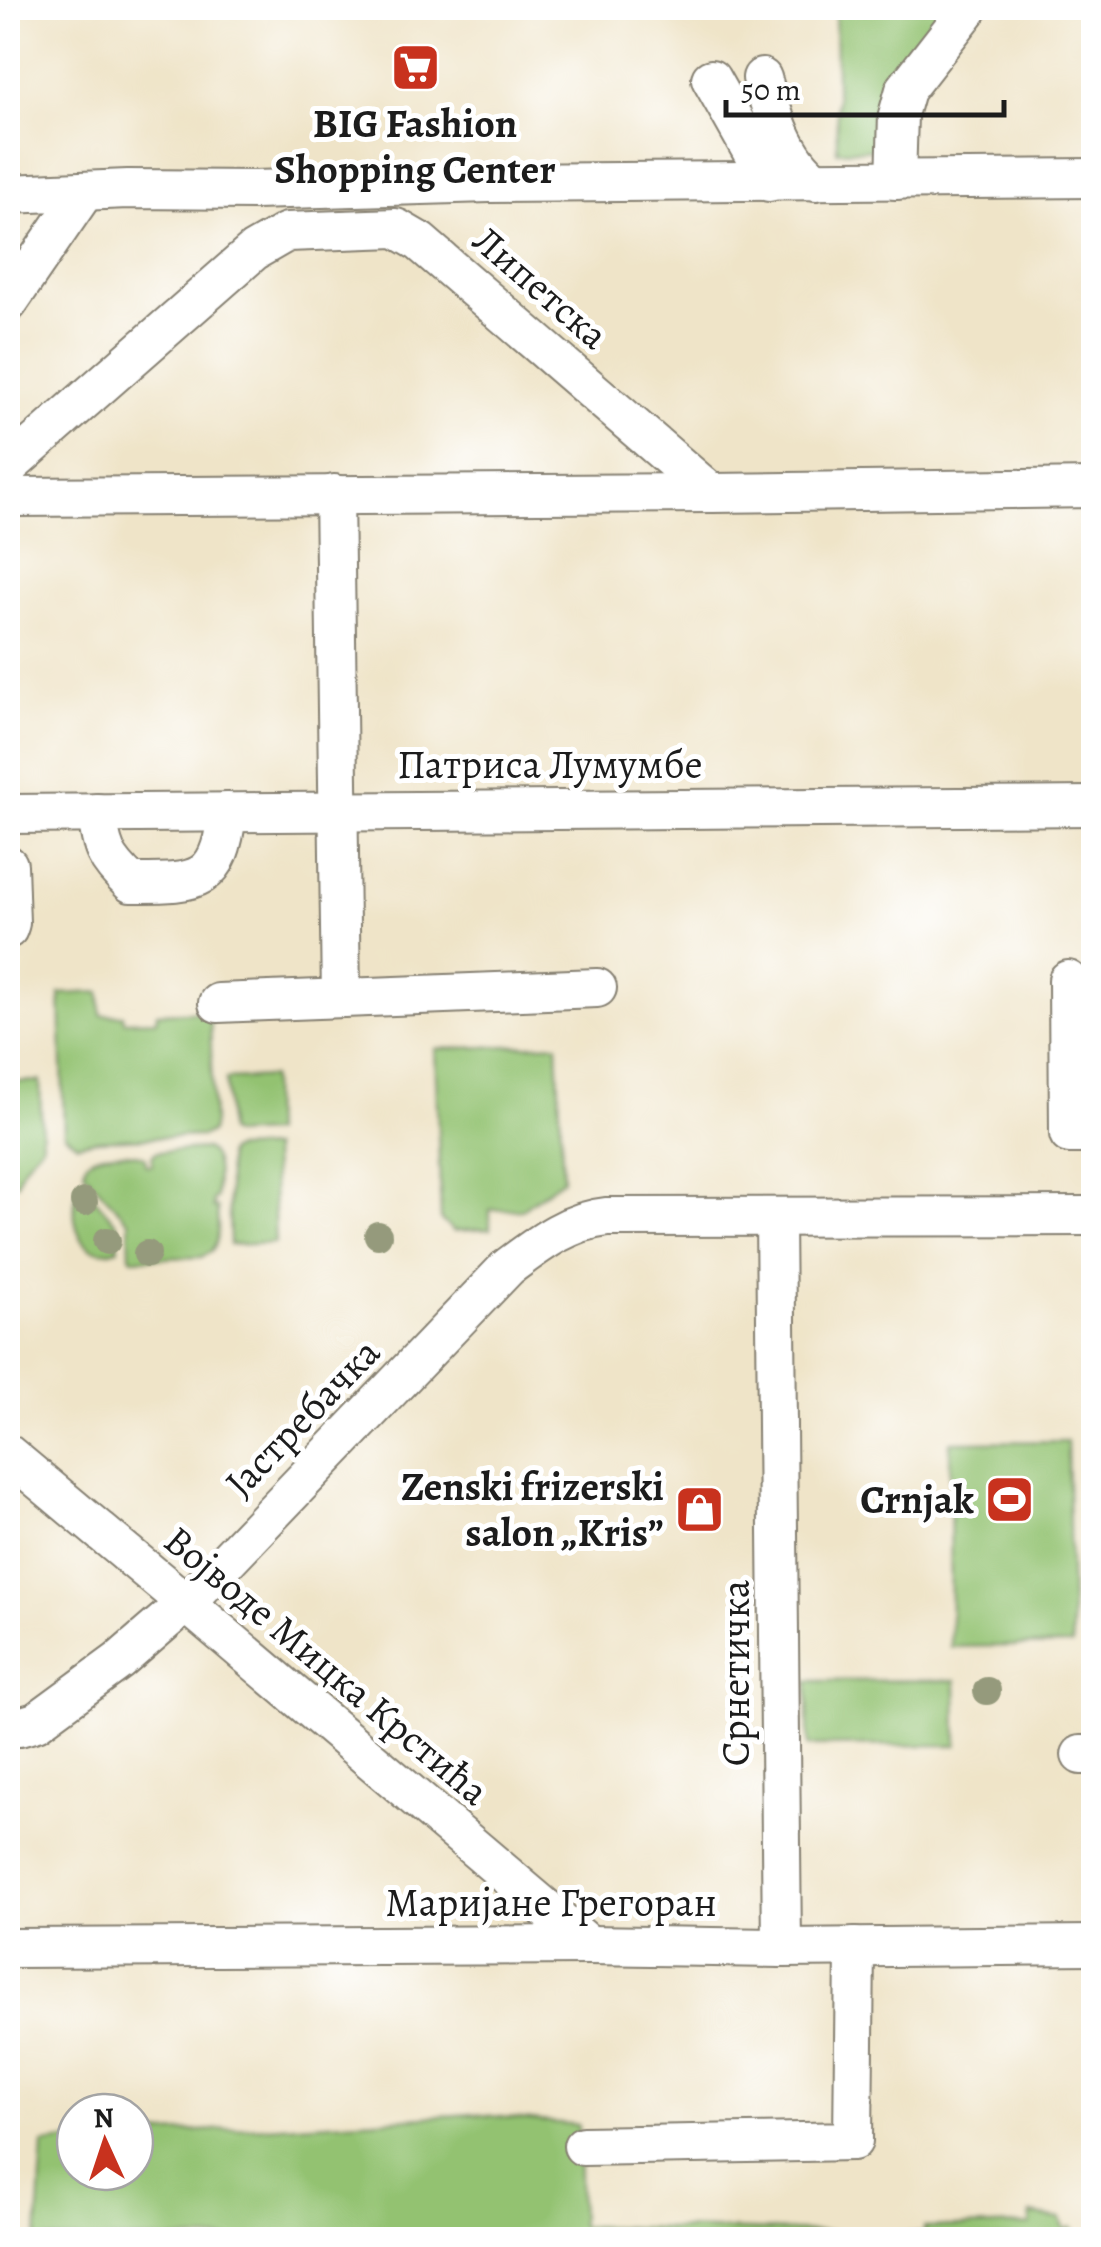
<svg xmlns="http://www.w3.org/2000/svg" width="1101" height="2247" viewBox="0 0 1101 2247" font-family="Alegreya,serif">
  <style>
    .green { fill: #93c271; stroke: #586f46; stroke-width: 2.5 }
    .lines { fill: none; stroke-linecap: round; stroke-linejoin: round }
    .minor-casing { stroke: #868072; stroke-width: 42 }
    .minor { stroke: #fff; stroke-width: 38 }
    .tree { fill: #959a7c }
    .labels { text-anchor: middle; stroke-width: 10; stroke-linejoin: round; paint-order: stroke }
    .poi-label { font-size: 40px; font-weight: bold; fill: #1c1c1c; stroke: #fff; text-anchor: end }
    .street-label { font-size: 40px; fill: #1c1c1c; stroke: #fff }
  </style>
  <rect width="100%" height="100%" fill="#fff"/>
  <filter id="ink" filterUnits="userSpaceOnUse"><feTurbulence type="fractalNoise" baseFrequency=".01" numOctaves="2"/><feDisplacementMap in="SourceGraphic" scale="20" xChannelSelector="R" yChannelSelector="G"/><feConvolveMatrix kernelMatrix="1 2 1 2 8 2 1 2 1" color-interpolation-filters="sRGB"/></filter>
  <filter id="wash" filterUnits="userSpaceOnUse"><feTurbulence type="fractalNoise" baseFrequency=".0048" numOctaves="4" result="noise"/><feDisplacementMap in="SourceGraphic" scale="40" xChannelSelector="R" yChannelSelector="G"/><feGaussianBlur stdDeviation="2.25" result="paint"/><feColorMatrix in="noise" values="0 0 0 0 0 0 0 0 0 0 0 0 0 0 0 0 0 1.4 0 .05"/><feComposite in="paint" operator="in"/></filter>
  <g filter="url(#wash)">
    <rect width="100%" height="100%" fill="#efe4c8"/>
    <!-- green -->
    <g class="green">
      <polygon points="835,8 951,8 887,149 837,151"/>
      <polygon points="100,992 101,1015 123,1015 124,1021 156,1020 157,1013 210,1011 213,1122 211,1132 202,1136 97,1140 77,1144 64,1134 60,994"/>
      <polygon points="557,1044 563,1179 522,1209 490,1210 490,1229 453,1231 441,1220 435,1049"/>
      <polygon points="271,1077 272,1133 234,1135 228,1132 226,1079"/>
      <path d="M40 1081 42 1145C30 1157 21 1167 17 1183H8V1082Z"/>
      <polygon points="272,1148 275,1243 230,1245 227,1153 233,1149"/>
      <path d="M206 1149C221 1159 216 1182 216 1199H213V1208H217C218 1228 223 1249 201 1257L132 1259 130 1256 129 1222 84 1172C85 1169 84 1166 86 1163 93 1150 135 1151 145 1157L146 1165H152V1156L156 1152Z"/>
      <path d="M79 1186 86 1188 118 1225V1249C78 1263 67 1215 79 1186Z"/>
      <polygon points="1067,1441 1072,1645 951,1647 950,1442"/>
      <polygon points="956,1680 957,1745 808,1746 808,1681"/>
      <polygon points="473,2114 578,2125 580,2226 920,2234 920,2240 37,2240 43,2144 75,2140 75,2172 135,2172 135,2135"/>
      <polygon points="1031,2214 1061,2219 1065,2231 1071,2227 1074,2230 1070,2235 1081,2238 1092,2234 1093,2239 924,2239 924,2228 1030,2225"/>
    </g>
  </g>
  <g filter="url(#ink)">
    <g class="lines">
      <defs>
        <g id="minor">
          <path d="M762 78C772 113 785 159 816 181"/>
          <polyline points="711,79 769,182"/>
          <polyline points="896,180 898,115 905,90 969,8"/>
          <polyline points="8,194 128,189 254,190 489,183 1094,178"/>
          <polyline points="8,303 85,191"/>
          <polyline points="8,467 254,251 287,232 396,228 420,242 711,493"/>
          <polyline points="334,494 341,998"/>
          <polyline points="8,497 711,493 1094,488"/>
          <path d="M97 813C101 848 105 859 131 883 196 883 220 885 227 812"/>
          <polyline points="8,814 1094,806"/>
          <polyline points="8,865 10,923 8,929"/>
          <polyline points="1068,980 1069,1134 1094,1134"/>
          <polyline points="218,1003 597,988"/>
          <polyline points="775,1217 782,1948"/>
          <polyline points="8,1454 186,1603 589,1945"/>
          <path d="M8 1727H19L36 1722 119 1661 186 1603 508 1267C539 1244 568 1221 607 1217L1094 1216"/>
          <polyline points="1081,1755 1094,1755"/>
          <polyline points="8,1948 589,1945 782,1948 1094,1945"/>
          <polyline points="583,2146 853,2141 855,1947"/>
        </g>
      </defs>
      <!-- minor casing -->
      <use href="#minor" class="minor-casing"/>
      <!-- minor -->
      <use href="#minor" class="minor"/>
    </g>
    <!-- trees -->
    <g class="tree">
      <circle cx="84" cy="1202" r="14"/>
      <circle cx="378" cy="1235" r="14"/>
      <circle cx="107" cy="1241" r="14"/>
      <circle cx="147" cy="1254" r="14"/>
      <circle cx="987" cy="1691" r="14"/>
    </g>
  </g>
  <!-- icons -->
  <defs>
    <symbol id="supermarket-square" viewBox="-11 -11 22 22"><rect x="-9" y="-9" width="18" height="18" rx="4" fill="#c8321e" stroke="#fff"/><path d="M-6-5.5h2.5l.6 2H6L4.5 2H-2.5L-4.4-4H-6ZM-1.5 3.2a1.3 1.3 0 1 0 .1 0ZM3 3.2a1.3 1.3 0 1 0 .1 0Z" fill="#fff"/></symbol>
    <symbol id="stadium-square" viewBox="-11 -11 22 22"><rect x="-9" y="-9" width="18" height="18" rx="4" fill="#c8321e" stroke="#fff"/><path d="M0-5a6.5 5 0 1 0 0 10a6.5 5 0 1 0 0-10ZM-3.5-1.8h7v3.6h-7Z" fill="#fff"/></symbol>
    <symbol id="shop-square" viewBox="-11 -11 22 22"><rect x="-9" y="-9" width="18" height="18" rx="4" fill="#c8321e" stroke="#fff"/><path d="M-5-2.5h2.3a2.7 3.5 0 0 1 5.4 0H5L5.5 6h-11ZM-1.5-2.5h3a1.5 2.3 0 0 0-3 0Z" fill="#fff"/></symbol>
  </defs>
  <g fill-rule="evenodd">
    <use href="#supermarket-square" x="388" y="40" width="55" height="55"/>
    <use href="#stadium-square" x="982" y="1472" width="55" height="55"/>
    <use href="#shop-square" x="672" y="1482" width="55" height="55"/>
  </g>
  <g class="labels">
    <!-- poi labels -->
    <g class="poi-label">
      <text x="415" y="137" text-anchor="middle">BIG Fashion<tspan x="415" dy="46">Shopping Center</tspan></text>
      <text x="664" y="1500">Zenski frizerski<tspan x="664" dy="46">salon „Kris”</tspan></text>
      <text x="974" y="1513">Crnjak</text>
    </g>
    <!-- street labels -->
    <g class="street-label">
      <text transform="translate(541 287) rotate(41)" y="14">Липетска</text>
      <text x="550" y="778">Патриса Лумумбе</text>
      <text transform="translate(302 1417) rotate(-46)" y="14">Јастребачка</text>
      <text transform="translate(327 1665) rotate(40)" y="14">Војводе Мицка Крстића</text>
      <text transform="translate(735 1673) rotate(-90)" y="14">Срнетичка</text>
      <text x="551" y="1916">Маријане Грегоран</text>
    </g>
  </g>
  <!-- margin -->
  <rect width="1101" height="2247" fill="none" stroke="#fff" stroke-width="40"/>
  <!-- north arrow -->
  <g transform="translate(105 2142) rotate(357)"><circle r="48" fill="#ffffff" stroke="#a4a4a4" stroke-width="2.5"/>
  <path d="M0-8L18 38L0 25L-18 38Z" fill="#c8321e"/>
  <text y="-15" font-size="28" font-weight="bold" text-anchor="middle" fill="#1c1c1c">N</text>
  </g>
  <!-- scale -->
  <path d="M726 100v15h278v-15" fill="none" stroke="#1c1c1c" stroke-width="5"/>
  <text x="741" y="100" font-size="30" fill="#1c1c1c" stroke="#ffffff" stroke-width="8" paint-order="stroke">50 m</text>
</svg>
